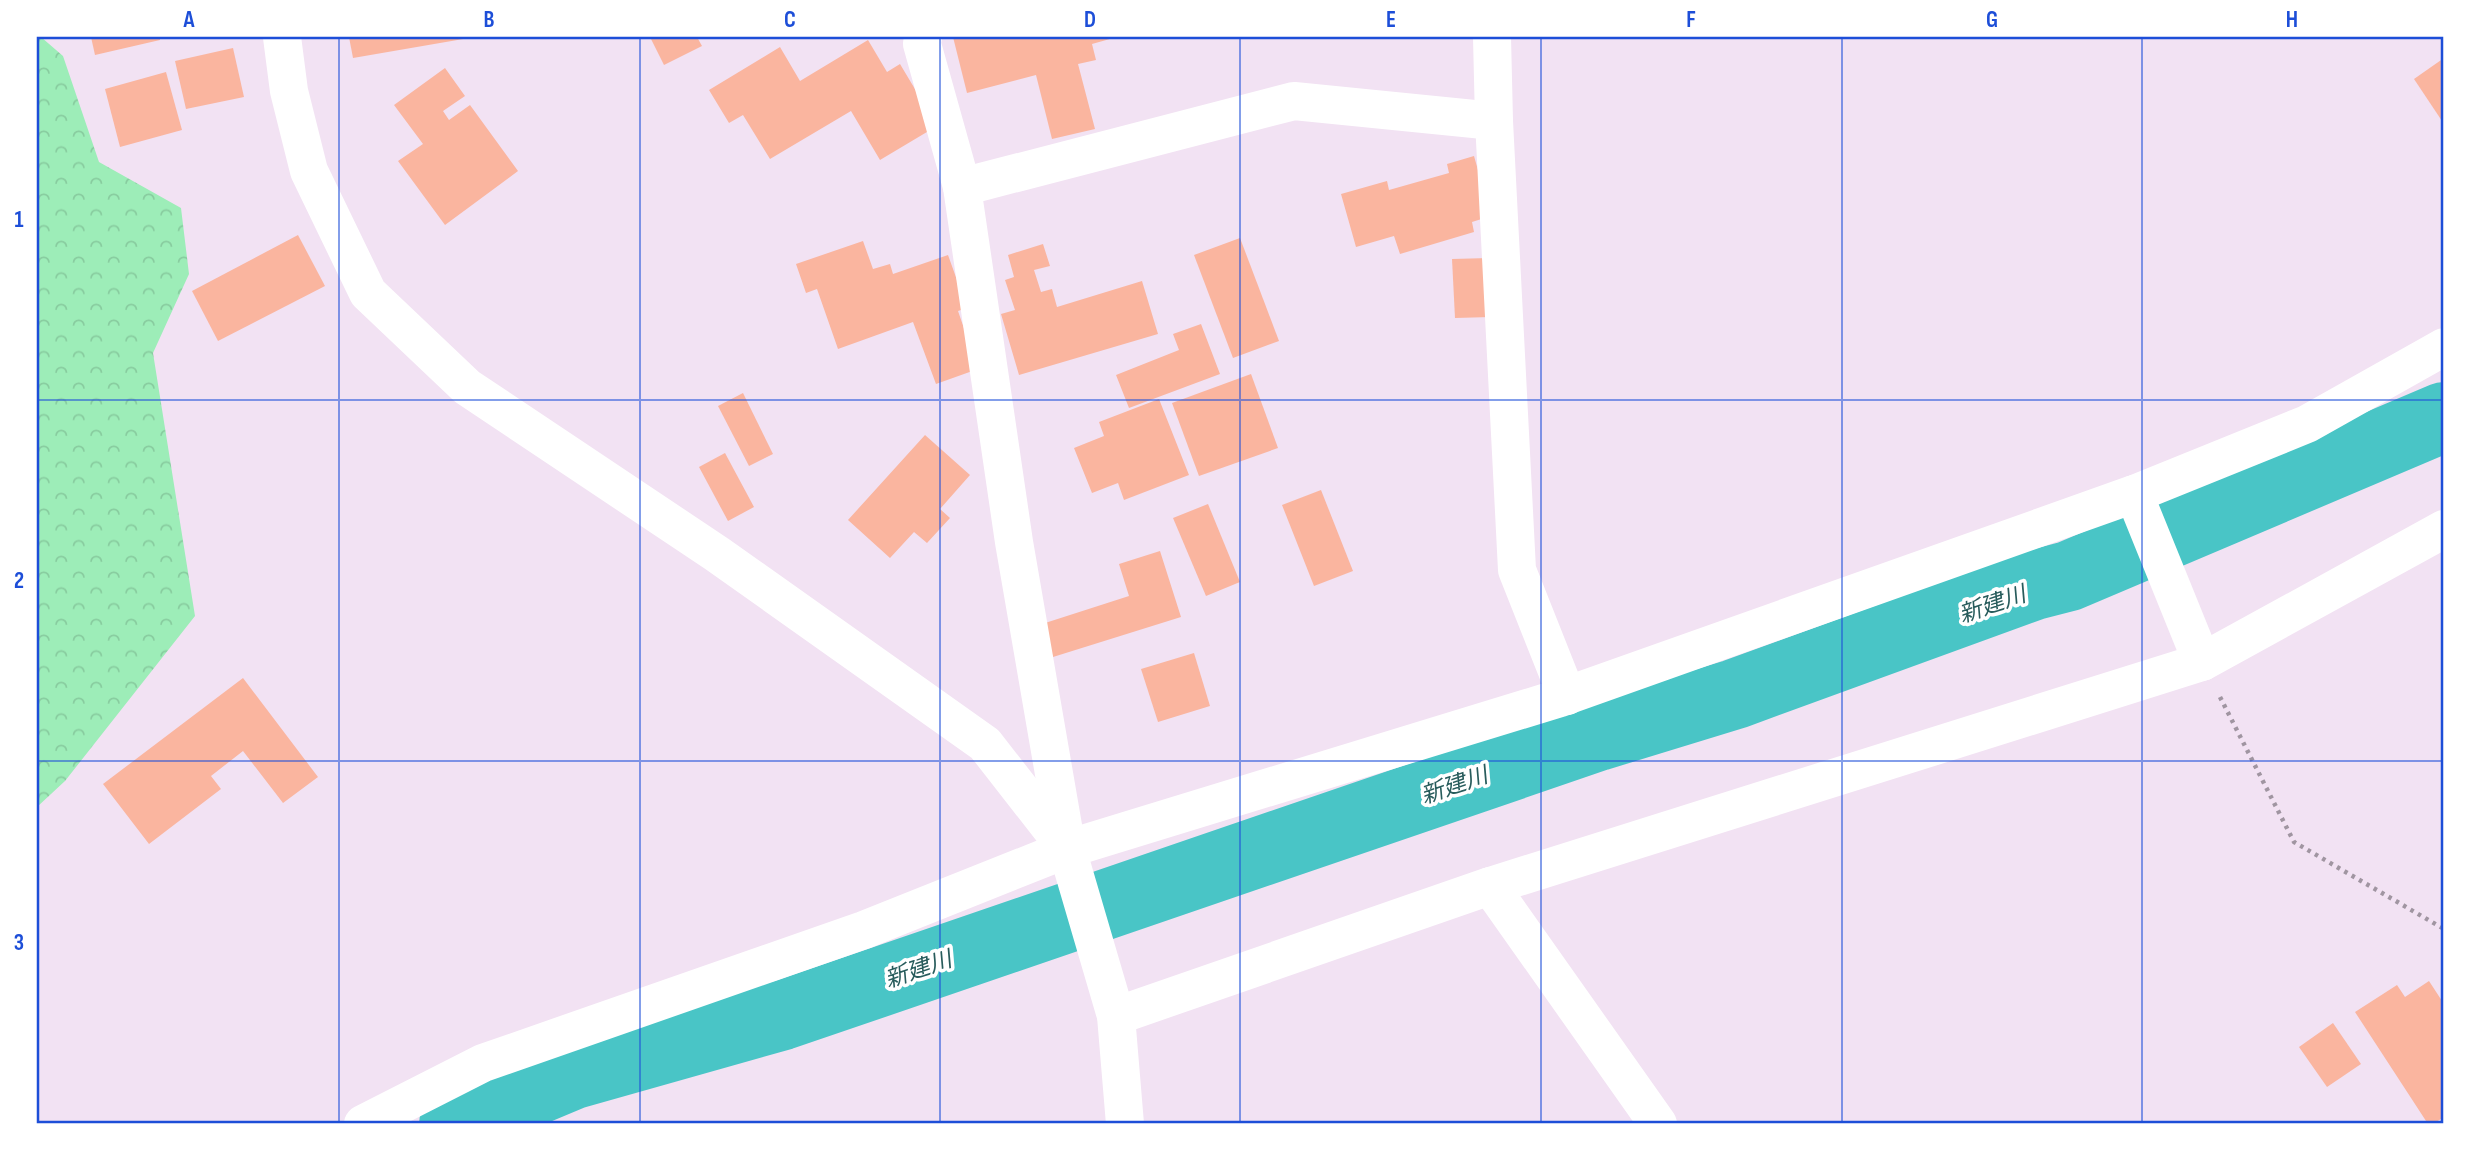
<svg xmlns="http://www.w3.org/2000/svg" width="2481" height="1161" viewBox="0 0 2481 1161" font-family="'Sofia Sans Condensed','Noto Sans JP',sans-serif">
  <style>
    .forest { fill: url(#forest-crowns) }
    .lines { fill: none; stroke-linecap: round; stroke-linejoin: round }
    .river { stroke: #49c5c6; stroke-width: 70 }
    .building { fill: #fab59f }
    .path { stroke: #a095a1; stroke-width: 4.5; stroke-dasharray: 3.5 5; stroke-linecap: butt }
    .minor { stroke: #fff; stroke-width: 38 }
    .grid { fill: none; stroke: #1d4ed8; stroke-width: 2; stroke-opacity: 0.55 }
    .labels { text-anchor: middle; stroke-width: 7; stroke-linejoin: round; paint-order: stroke }
    .water-label { font-size: 23px; font-style: italic; fill: #285c5c; stroke: #fff }
    .neatline { fill: none; stroke: #1d4ed8; stroke-width: 2.5 }
    .grid-label { font-size: 23px; text-anchor: middle; font-weight: bold; fill: #1d4ed8 }
  </style>
  <defs>
    <pattern id="forest-crowns" width="20" height="18" patternUnits="userSpaceOnUse" patternTransform="scale(1.75)"><rect width="20" height="18" fill="#9dedb8"/><path d="M2 6a3 3 0 1 1 6 0M12 15a3 3 0 1 1 6 0" fill="none" stroke="#88cc9f"/></pattern>
  </defs>
  <rect width="100%" height="100%" fill="#f2e2f3"/>
  <!-- forest -->
  <polygon class="forest" points="37,37 41,37 63,56 99,162 181,208 189,274 153,353 195,616 65,781 37,807"/>
  <g class="lines">
    <!-- river -->
    <polyline class="river" points="454,1124 574,1074 783,1015 1598,736 1735,694 2034,585 2069,576 2444,417"/>
  </g>
  <!-- building -->
  <g class="building">
    <polygon points="91,37 160,37 160,40 95,55"/>
    <polygon points="349,37 469,37 469,38 353,58"/>
    <polygon points="650,37 697,37 702,46 664,65"/>
    <polygon points="953,37 1117,37 1092,44 1096,60 1078,64 1095,129 1052,139 1036,75 967,93"/>
    <polygon points="868,40 887,72 900,64 937,126 880,160 851,111 770,159 743,115 729,123 709,90 780,47 800,81"/>
    <polygon points="233,48 244,97 186,109 175,61"/>
    <polygon points="2444,58 2444,124 2414,79"/>
    <polygon points="445,68 465,96 443,111 449,120 470,105 518,171 445,225 398,161 423,144 394,105"/>
    <polygon points="166,72 182,130 120,147 105,89"/>
    <polygon points="1474,156 1491,216 1472,222 1474,232 1400,254 1394,236 1356,247 1341,194 1387,181 1389,190 1449,173 1447,164"/>
    <polygon points="298,235 325,286 218,341 192,291"/>
    <polygon points="1240,238 1279,341 1233,358 1194,255"/>
    <polygon points="863,241 873,269 890,264 893,274 948,255 967,308 958,311 978,369 936,384 913,322 838,349 817,289 806,293 796,264"/>
    <polygon points="1043,244 1050,266 1034,270 1041,292 1052,289 1057,307 1142,281 1158,334 1019,375 1001,314 1015,310 1005,280 1014,277 1008,255"/>
    <polygon points="1489,258 1491,317 1455,318 1452,259"/>
    <polygon points="1201,324 1220,374 1129,408 1116,375 1179,350 1173,334"/>
    <polygon points="1251,374 1278,448 1199,476 1172,403"/>
    <polygon points="743,393 773,454 749,466 718,406"/>
    <polygon points="1159,399 1189,475 1124,500 1118,483 1092,493 1074,448 1104,436 1099,422"/>
    <polygon points="925,435 970,475 940,509 950,518 927,543 914,532 890,558 848,520"/>
    <polygon points="725,453 754,507 728,521 699,467"/>
    <polygon points="1321,490 1353,571 1314,586 1282,505"/>
    <polygon points="1208,504 1240,582 1206,596 1173,518"/>
    <polygon points="1160,551 1181,617 1053,657 1042,624 1129,596 1119,564"/>
    <polygon points="1194,653 1210,706 1158,722 1141,669"/>
    <polygon points="243,678 318,777 283,803 243,751 211,776 221,789 149,844 103,784"/>
    <polygon points="2429,981 2444,1004 2444,1117 2433,1124 2428,1124 2355,1012 2397,985 2405,997"/>
    <polygon points="2333,1023 2361,1064 2327,1087 2299,1047"/>
  </g>
  <g class="lines">
    <!-- path -->
    <polyline class="path" points="2220,697 2294,842 2444,929"/>
    <!-- minor -->
    <g class="minor">
      <polyline points="282,37 289,91 309,171 368,293 467,387 717,554 985,744 1067,849"/>
      <polyline points="923,37 922,44 962,187 1014,542 1067,849 1116,1016 1125,1124"/>
      <polyline points="1492,37 1494,121 1517,570 1567,696"/>
      <polyline points="962,187 1294,101 1494,121"/>
      <polyline points="2134,494 2202,662"/>
      <polyline points="1490,886 1658,1124"/>
      <polyline points="1116,1016 1490,886 2202,662 2444,529"/>
      <polyline points="363,1124 483,1063 864,930 1067,849 1560,698 2134,494 2307,424 2444,347"/>
    </g>
  </g>
  <!-- grid -->
  <path class="grid" d="M339 37V1124M640 37V1124M940 37V1124M1240 37V1124M1541 37V1124M1842 37V1124M2142 37V1124M37 400H2444M37 761H2444"/>
  <g class="labels">
    <!-- water labels -->
    <g class="water-label">
      <text transform="translate(1992 604) rotate(-19)" y="8">新建川</text>
      <text transform="translate(1454 785) rotate(-19)" y="8">新建川</text>
      <text transform="translate(918 969) rotate(-19)" y="8">新建川</text>
    </g>
  </g>
  <!-- border -->
  <rect width="2481" height="1161" fill="none" stroke="#ffffff" stroke-width="77"/>
  <rect x="38" y="38" width="2404" height="1084" class="neatline"/>
  <g class="grid-label">
    <text x="189" y="27">A</text>
    <text x="489" y="27">B</text>
    <text x="790" y="27">C</text>
    <text x="1090" y="27">D</text>
    <text x="1391" y="27">E</text>
    <text x="1691" y="27">F</text>
    <text x="1992" y="27">G</text>
    <text x="2292" y="27">H</text>
    <text x="19" y="227">1</text>
    <text x="19" y="588">2</text>
    <text x="19" y="950">3</text>
  </g>
</svg>
